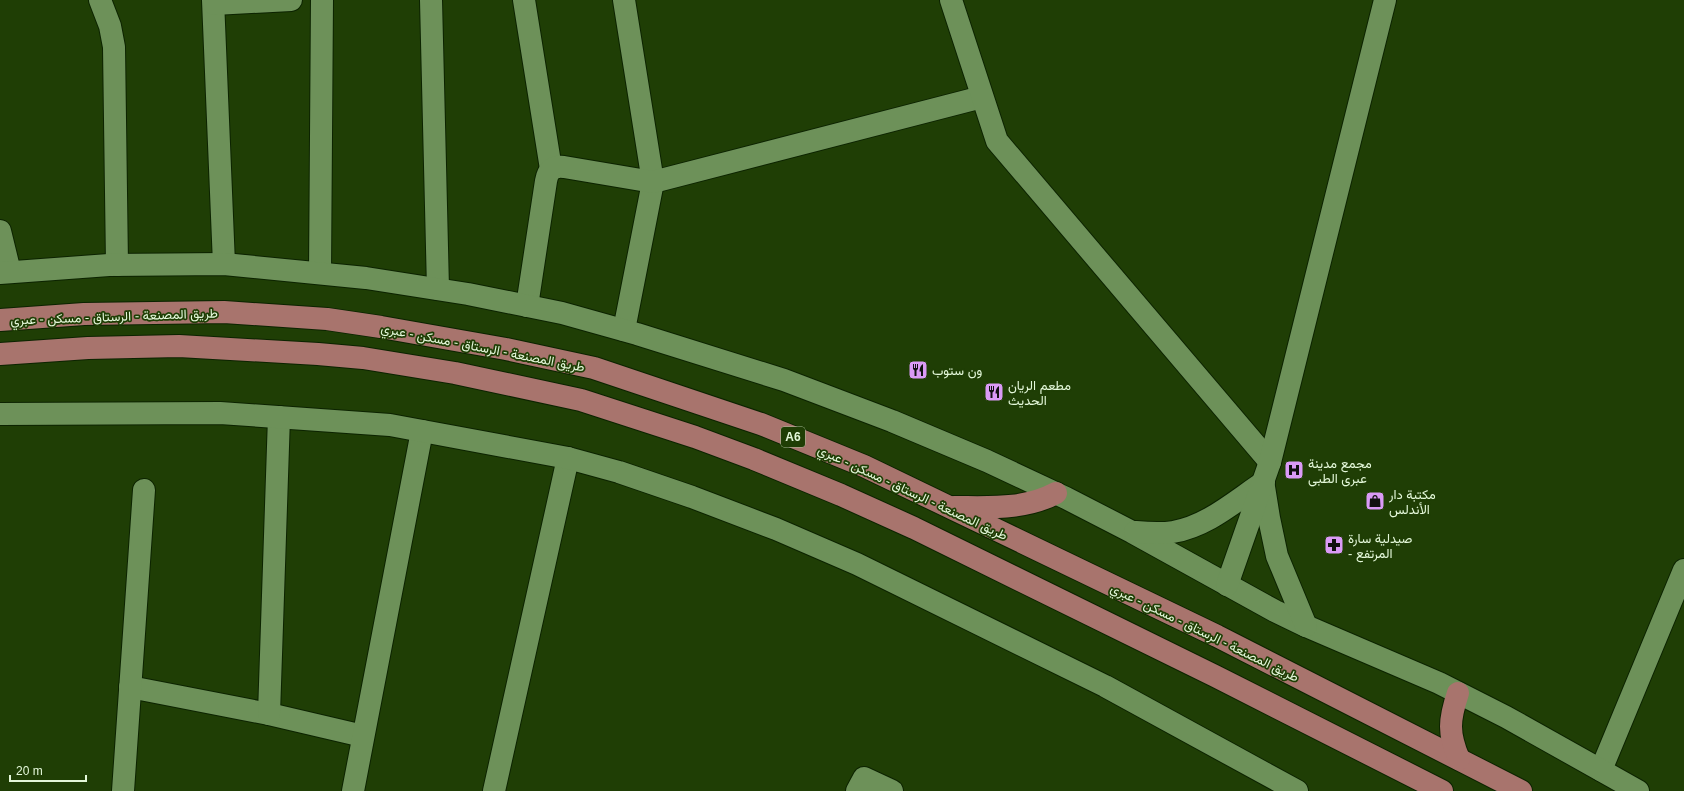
<svg xmlns="http://www.w3.org/2000/svg" width="1684" height="791" viewBox="0 0 1684 791" font-family="Helvetica,Vazirmatn,sans-serif">
  <style>
    .lines { fill: none; stroke-linecap: round; stroke-linejoin: round }
    .minor-casing { stroke: #0c2300; stroke-width: 24 }
    .tertiary-casing { stroke: #0c2300; stroke-width: 24 }
    .trunk-casing { stroke: #0c2300; stroke-width: 24 }
    .minor { stroke: #6d9159; stroke-width: 22 }
    .tertiary { stroke: #6d9159; stroke-width: 22 }
    .trunk { stroke: #a8746d; stroke-width: 22 }
    .labels { text-anchor: middle; stroke-width: 3.5; stroke-linejoin: round; paint-order: stroke }
    .shield { fill: #1f3e05; stroke: #a9c09a; stroke-width: 1 }
    .shield-label { font-size: 12px; font-weight: bold; fill: #e4f8da }
    .street-label { font-size: 13px; fill: #e4f8da; stroke: #1f3e05 }
    .poi-label { font-size: 13px; fill: #e4f8da; stroke: #1f3e05; text-anchor: start }
  </style>
  <rect width="100%" height="100%" fill="#1f3e05"/>
  <g class="lines">
    <defs>
      <g id="minor">
        <polyline points="100,0 110,26 114,47 117,265"/>
        <polyline points="213,0 224,264"/>
        <polyline points="431,0 438,289"/>
        <polyline points="524,0 551,169"/>
        <polyline points="624,0 653,182 624,330"/>
        <polyline points="214,4 291,0"/>
        <polyline points="0,231 10,272"/>
        <polyline points="320,273 322,0"/>
        <path d="M527 306 546 181C548 170 553 166 564 167L653 182 982 97"/>
        <polyline points="130,687 269,714 363,736"/>
        <polyline points="269,714 279,417"/>
        <polyline points="1601,770 1684,570"/>
        <polyline points="123,791 144,490"/>
        <polyline points="353,791 422,431"/>
        <polyline points="494,791 568,458"/>
        <polyline points="857,791 864,778 892,791"/>
      </g>
      <g id="tertiary">
        <polyline points="951,0 997,141 1270,462"/>
        <polyline points="0,273 109,265 224,264 366,278 468,294 562,313 637,334 784,380 892,421 987,461 1066,498 1132,532 1275,611 1306,626 1439,683 1506,717 1638,791"/>
        <polyline points="0,414 220,413 390,425 568,458 619,472 692,497 776,529 857,564 1105,686 1297,791"/>
        <polyline points="1264,487 1269,518 1277,556 1306,626"/>
        <path d="M1135 532C1148 533 1160 534 1173 532 1208 526 1235 501 1264 482"/>
        <polyline points="1227,585 1270,462 1385,0"/>
      </g>
      <g id="trunk">
        <polyline points="0,320 84,314 224,312 327,319 381,327 506,349 594,368 761,424 864,466 1217,636 1521,791"/>
        <polyline points="0,354 88,348 179,346 318,354 363,358 455,373 581,400 695,437 754,459 841,495 914,528 1215,676 1442,791"/>
        <path d="M954 507C988 507 1025 510 1056 493"/>
        <path d="M1458 693C1449 720 1448 733 1459 759"/>
      </g>
    </defs>
    <!-- minor casing -->
    <use href="#minor" class="minor-casing"/>
    <!-- tertiary casing -->
    <use href="#tertiary" class="tertiary-casing"/>
    <!-- trunk casing -->
    <use href="#trunk" class="trunk-casing"/>
    <!-- minor -->
    <use href="#minor" class="minor"/>
    <!-- tertiary -->
    <use href="#tertiary" class="tertiary"/>
    <!-- trunk -->
    <use href="#trunk" class="trunk"/>
  </g>
  <!-- icons -->
  <defs>
    <symbol id="restaurant-square" viewBox="-11 -11 22 22"><rect x="-9" y="-9" width="18" height="18" rx="4" fill="#da9af6" stroke="#1f3e05"/><path d="M-5-6h1v4h1v-4h1v4h1v-4h1v5L-1.5 .5V6h-2V.5L-5-1ZM5-6V6H3V1.5H1.5Q1.5-4 5-6Z" fill="#111"/></symbol>
    <symbol id="hospital-square" viewBox="-11 -11 22 22"><rect x="-9" y="-9" width="18" height="18" rx="4" fill="#da9af6" stroke="#1f3e05"/><path d="M-5-5h3v3.5h4V-5h3V5h-3V1.5h-4V5h-3Z" fill="#111"/></symbol>
    <symbol id="shop-square" viewBox="-11 -11 22 22"><rect x="-9" y="-9" width="18" height="18" rx="4" fill="#da9af6" stroke="#1f3e05"/><path d="M-5-2.5h2.3a2.7 3.5 0 0 1 5.4 0H5L5.5 6h-11ZM-1.5-2.5h3a1.5 2.3 0 0 0-3 0Z" fill="#111"/></symbol>
    <symbol id="pharmacy-square" viewBox="-11 -11 22 22"><rect x="-9" y="-9" width="18" height="18" rx="4" fill="#da9af6" stroke="#1f3e05"/><path d="M-2-6h4v4h4v4h-4v4h-4v-4h-4v-4h4Z" fill="#111"/></symbol>
  </defs>
  <g fill-rule="evenodd">
    <use href="#restaurant-square" x="907" y="359" width="22" height="22"/>
    <use href="#restaurant-square" x="983" y="381" width="22" height="22"/>
    <use href="#hospital-square" x="1283" y="459" width="22" height="22"/>
    <use href="#shop-square" x="1364" y="490" width="22" height="22"/>
    <use href="#pharmacy-square" x="1323" y="534" width="22" height="22"/>
  </g>
  <g class="labels">
    <!-- shield labels -->
    <rect class="shield" x="781" y="427" width="24" height="20" rx="3"/>
    <g class="shield-label">
      <text x="793" y="441">A6</text>
    </g>
    <!-- street labels -->
    <g class="street-label">
      <text transform="translate(114 316) rotate(-2)" y="5">طريق المصنعة - الرستاق - مسكن - عبري</text>
      <text transform="translate(483 347) rotate(11)" y="5">طريق المصنعة - الرستاق - مسكن - عبري</text>
      <text transform="translate(913 492) rotate(25)" y="5">طريق المصنعة - الرستاق - مسكن - عبري</text>
      <text transform="translate(1205 632) rotate(26)" y="5">طريق المصنعة - الرستاق - مسكن - عبري</text>
    </g>
    <!-- poi labels -->
    <g class="poi-label">
      <text x="932" y="375">ون ستوب</text>
      <text x="1008" y="390">مطعم الريان<tspan x="1008" dy="15">الحديث</tspan></text>
      <text x="1308" y="468">مجمع مدينة<tspan x="1308" dy="15">عبرى الطبى</tspan></text>
      <text x="1389" y="499">مكتبة دار<tspan x="1389" dy="15">الأندلس</tspan></text>
      <text x="1348" y="543">صيدلية سارة<tspan x="1348" dy="15">- المرتفع</tspan></text>
    </g>
  </g>
  <!-- scale -->
  <path d="M10 775v6h76v-6" fill="none" stroke="#e4f8da" stroke-width="2"/>
  <text x="16" y="775" font-size="12" fill="#e4f8da" stroke="#1f3e05" stroke-width="3" paint-order="stroke">20 m</text>
</svg>
